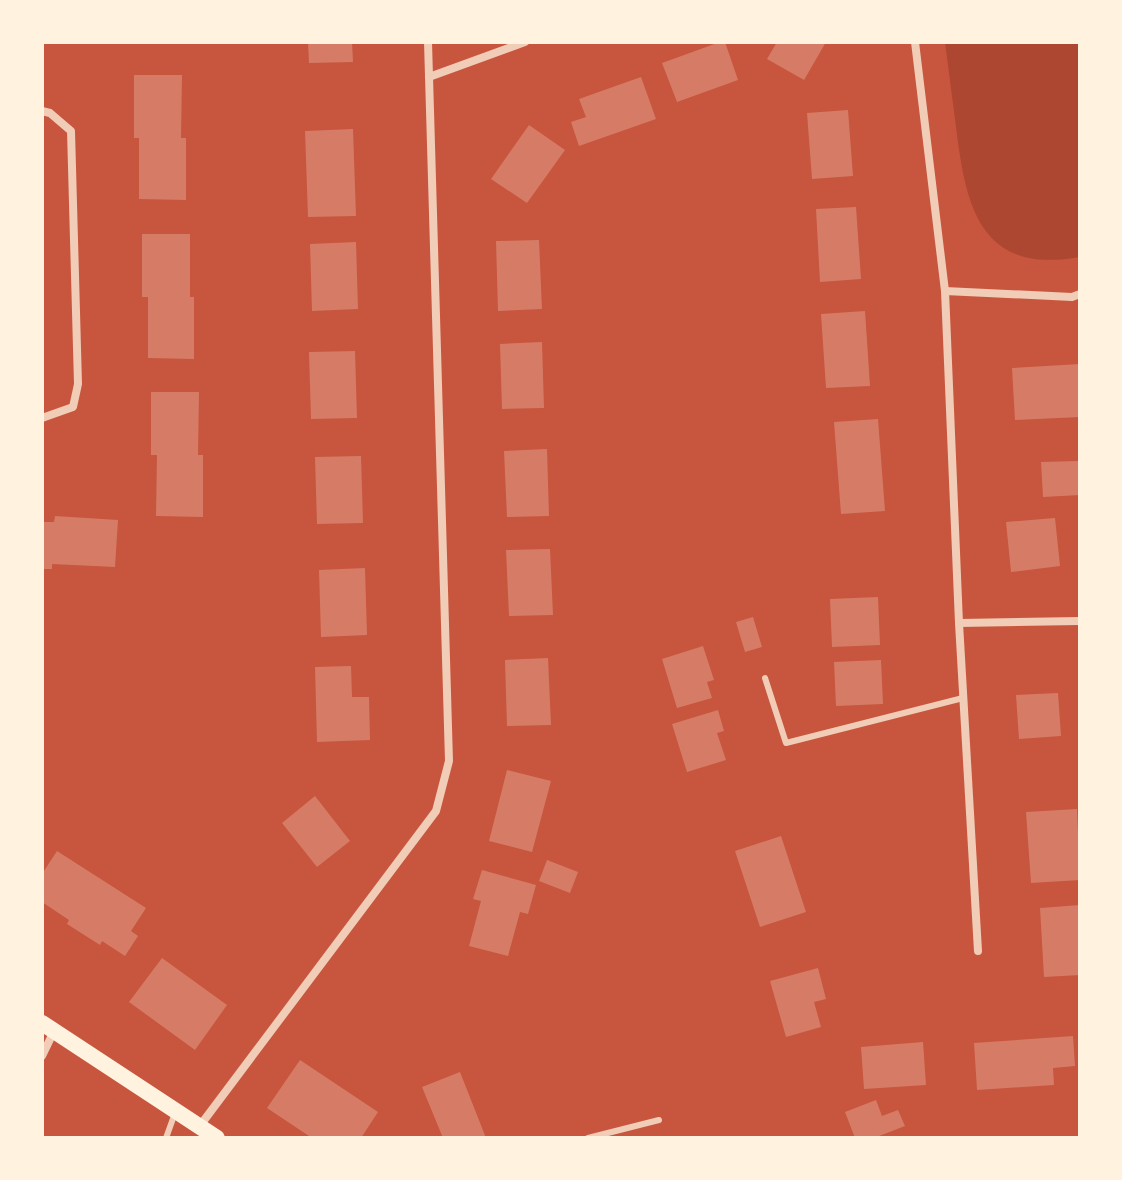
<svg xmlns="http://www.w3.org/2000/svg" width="1122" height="1180" viewBox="0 0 1122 1180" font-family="'Noto Sans',sans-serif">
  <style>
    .green { fill: #ae4732 }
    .building { fill: #d67c66 }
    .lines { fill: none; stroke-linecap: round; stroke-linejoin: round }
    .service { stroke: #f1ccb7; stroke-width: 6 }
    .minor { stroke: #f1ccb7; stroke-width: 8 }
    .secondary { stroke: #fff3e0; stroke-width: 16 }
  </style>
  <rect width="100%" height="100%" fill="#c8553d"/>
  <!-- green -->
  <path class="green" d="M945 42H1080V257C984 274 967 213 957 135 953 104 949 73 945 42Z"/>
  <!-- building -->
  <g class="building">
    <polygon points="308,42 352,42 353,62 309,63"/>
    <polygon points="720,42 725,42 738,80 677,102 662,63"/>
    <polygon points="777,42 826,42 804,80 767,59"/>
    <polygon points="134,75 182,75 181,138 186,138 186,200 139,199 139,138 134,138"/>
    <polygon points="641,77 656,119 579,146 571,122 586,117 579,99"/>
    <polygon points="848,110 853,176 812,179 807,113"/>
    <polygon points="529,125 565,150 527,203 491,179"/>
    <polygon points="353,129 356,216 308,217 305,131"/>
    <polygon points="856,207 861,279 820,282 816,209"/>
    <polygon points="142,234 190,234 190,297 194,297 194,359 148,358 148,297 142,297"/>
    <polygon points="539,240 542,309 498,311 496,241"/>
    <polygon points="356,242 358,309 312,311 310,244"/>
    <polygon points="865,311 870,386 826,388 821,314"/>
    <polygon points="542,342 544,408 502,409 500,344"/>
    <polygon points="355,351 357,418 311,419 309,352"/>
    <polygon points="1080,364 1080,417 1015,420 1012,368"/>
    <polygon points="151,392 199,392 198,455 203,455 203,517 156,516 157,455 151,455"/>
    <polygon points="878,419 885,511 841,514 834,422"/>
    <polygon points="547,449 549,516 507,517 504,451"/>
    <polygon points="361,456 363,523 317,524 315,457"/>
    <polygon points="1078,461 1080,495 1043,497 1041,462"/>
    <polygon points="55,516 118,520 115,567 52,564 52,569 42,569 42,522 54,522"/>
    <polygon points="1055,518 1060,566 1011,572 1006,522"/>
    <polygon points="550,549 553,615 509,616 506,550"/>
    <polygon points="365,568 367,635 321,637 319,570"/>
    <polygon points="878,597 880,645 832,647 830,599"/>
    <polygon points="753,617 762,647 745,652 736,622"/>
    <polygon points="703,646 714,680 707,682 712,698 677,708 662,659"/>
    <polygon points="548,658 551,725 507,726 505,660"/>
    <polygon points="881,660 883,704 836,706 834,662"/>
    <polygon points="351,666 352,697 369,697 370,740 317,742 315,667"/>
    <polygon points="1058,693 1061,736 1019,739 1016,695"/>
    <polygon points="718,710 724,731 717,733 726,760 687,772 672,724"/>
    <polygon points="507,770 551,781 532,852 489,841"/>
    <polygon points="315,796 350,841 317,867 282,823"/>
    <polygon points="1077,809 1080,880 1031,883 1026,812"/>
    <polygon points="781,836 806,912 760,927 735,851"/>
    <polygon points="57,851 146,908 131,931 138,936 125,956 102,941 100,945 67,924 69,920 42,902 42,874"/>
    <polygon points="547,860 578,872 570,893 539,881"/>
    <polygon points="482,870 536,885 528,914 520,912 508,956 469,946 481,901 473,899"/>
    <polygon points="1080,905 1080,975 1044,977 1040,908"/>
    <polygon points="162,958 227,1005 195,1050 129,1002"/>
    <polygon points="818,968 826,999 814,1002 821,1027 786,1037 770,981"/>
    <polygon points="1073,1036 1075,1066 1053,1068 1054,1085 977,1090 974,1043"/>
    <polygon points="923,1042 926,1085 864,1089 861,1047"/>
    <polygon points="300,1060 378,1112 361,1138 312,1138 267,1108"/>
    <polygon points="460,1072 486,1138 443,1138 422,1087"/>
    <polygon points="876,1100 882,1116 898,1110 905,1126 874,1138 855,1138 845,1112"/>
  </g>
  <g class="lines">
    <!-- service -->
    <g class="service">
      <polyline points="765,678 786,743 963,698"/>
      <polyline points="166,1138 175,1113"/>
      <polyline points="588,1138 659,1120"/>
    </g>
    <!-- minor -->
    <g class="minor">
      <polyline points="915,42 945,291"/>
      <polyline points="429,77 525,42"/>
      <polyline points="42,111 50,113 71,131 78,384 73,407 42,418"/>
      <polyline points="959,623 1080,621"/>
      <polyline points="978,951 959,623 945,291 1072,297 1080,294"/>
      <polyline points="42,1056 54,1031"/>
      <polyline points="199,1127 436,811 449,761 428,42"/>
    </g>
    <!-- secondary -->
    <polyline class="secondary" points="42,1023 217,1138"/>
  </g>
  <!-- border -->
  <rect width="1122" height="1180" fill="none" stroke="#fff3e0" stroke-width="88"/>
</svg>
